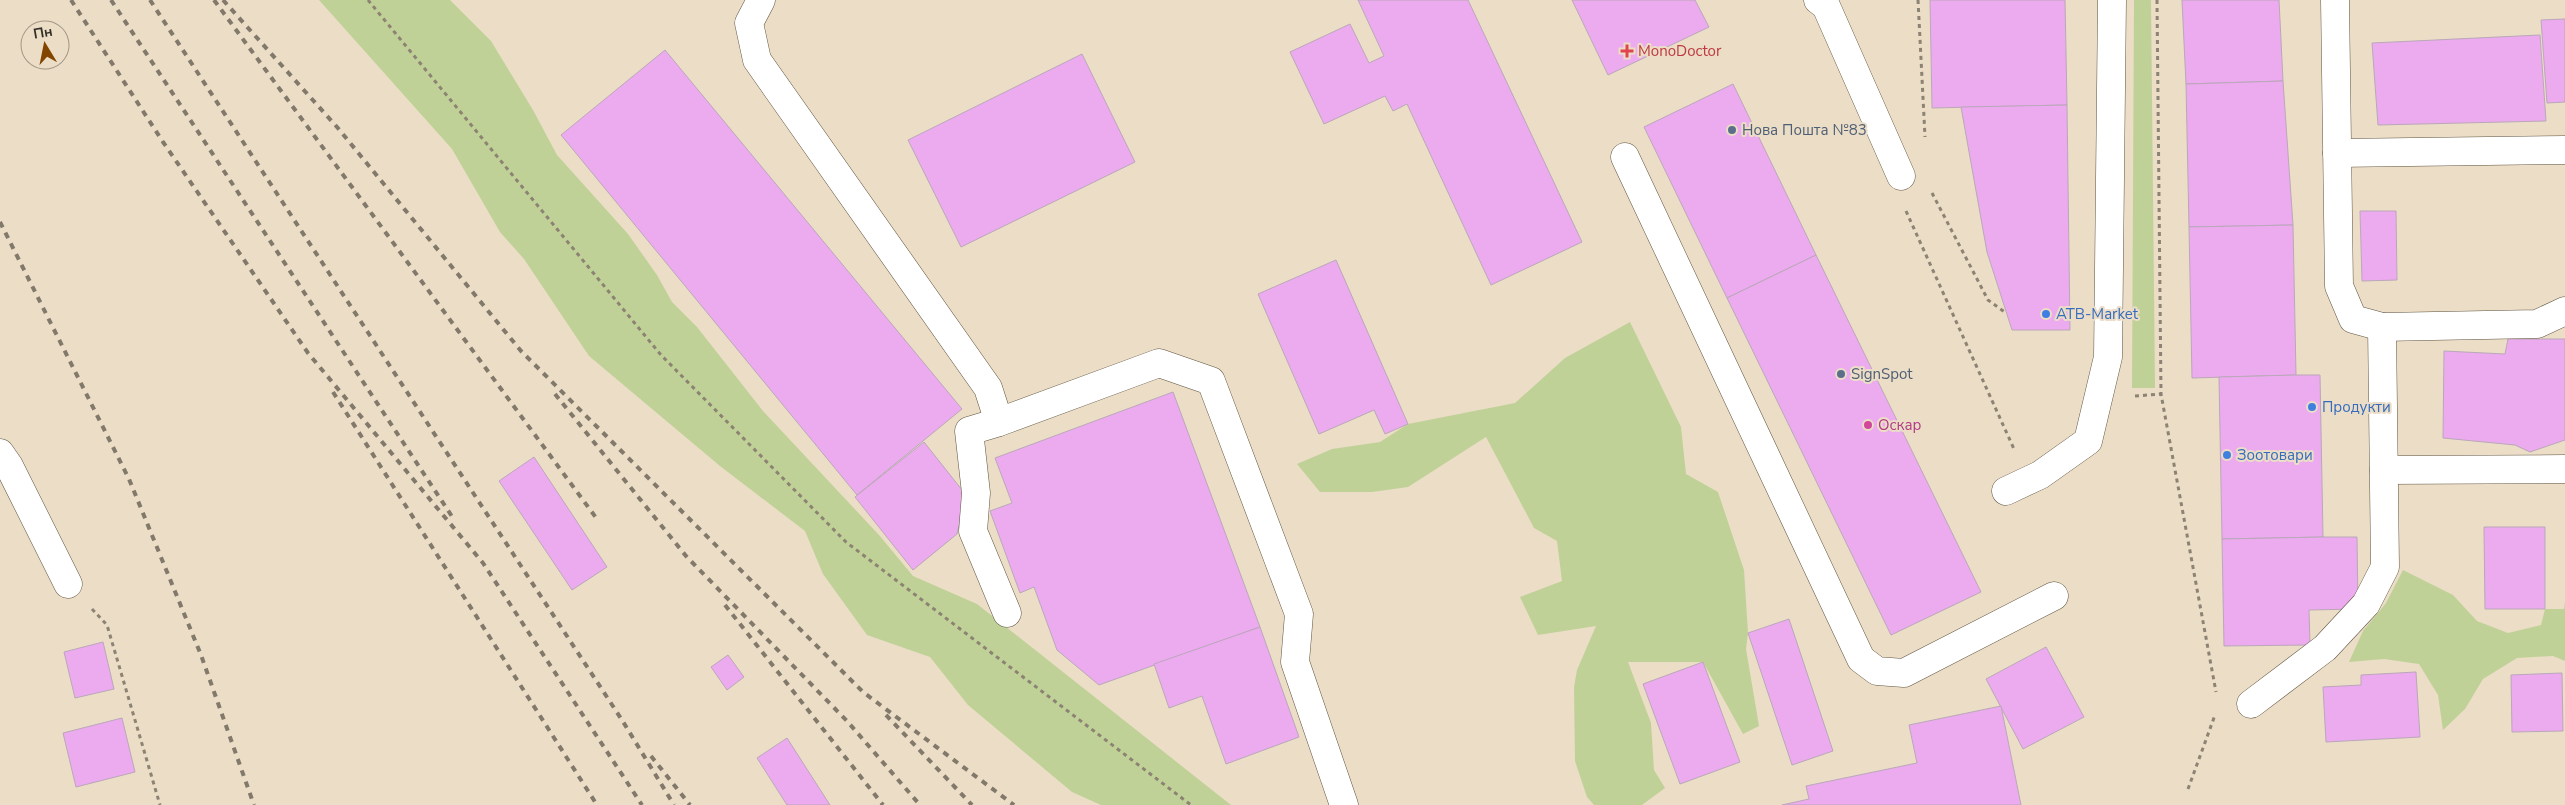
<svg xmlns="http://www.w3.org/2000/svg" width="2565" height="805" viewBox="0 0 2565 805" font-family="'Nunito Sans',sans-serif">
  <style>
    .green { fill: #c0d198 }
    .building { fill: #ecabee; stroke: #baa7ba }
    .lines { fill: none; stroke-linecap: round; stroke-linejoin: round }
    .minor-casing { stroke: #605541; stroke-width: 29 }
    .path { stroke: #8c8373; stroke-width: 3; stroke-dasharray: 4 4; stroke-linecap: butt }
    .minor { stroke: #fff; stroke-width: 28 }
    .rail { stroke: #82796a; stroke-width: 4; stroke-dasharray: 6 6; stroke-linecap: butt }
    .health-dot { fill: #e0444e; stroke: #ebddc6; stroke-width: 2 }
    .service-dot { fill: #5c6f8a; stroke: #ebddc6; stroke-width: 2 }
    .shop-dot { fill: #3f7fe0; stroke: #ebddc6; stroke-width: 2 }
    .hotel-dot { fill: #d1479c; stroke: #ebddc6; stroke-width: 2 }
    .labels { text-anchor: middle; stroke-width: 4; stroke-linejoin: round; paint-order: stroke }
    .health-label { font-size: 15px; fill: #be3a42; stroke: #ebddc6; text-anchor: start }
    .service-label { font-size: 15px; fill: #4e5e75; stroke: #ebddc6; text-anchor: start }
    .shop-label { font-size: 15px; fill: #366cbe; stroke: #ebddc6; text-anchor: start }
    .hotel-label { font-size: 15px; fill: #b23c85; stroke: #ebddc6; text-anchor: start }
  </style>
  <rect width="100%" height="100%" fill="#ebddc6"/>
  <!-- green -->
  <g class="green">
    <polygon points="319,0 450,0 491,41 533,110 557,155 628,234 657,275 672,302 697,327 763,411 879,535 913,576 977,604 1231,805 1101,805 1072,792 968,705 930,657 867,635 823,574 805,531 720,466 589,356 524,259 500,232 452,149"/>
    <polygon points="2134,0 2151,0 2155,388 2132,388"/>
    <polygon points="1630,322 1681,427 1686,474 1718,492 1744,570 1748,633 1746,649 1759,726 1743,734 1703,662 1628,662 1651,723 1654,770 1665,788 1642,805 1594,805 1587,797 1575,761 1574,687 1577,670 1596,626 1538,635 1520,597 1562,581 1557,541 1534,528 1486,437 1408,487 1372,492 1320,492 1297,464 1332,449 1380,442 1408,424 1515,403 1565,358"/>
    <polygon points="2403,570 2453,595 2477,621 2508,633 2541,625 2545,609 2564,609 2565,602 2565,661 2553,656 2517,658 2483,679 2465,709 2443,730 2438,695 2419,664 2384,659 2349,662 2363,631 2386,603"/>
  </g>
  <!-- building -->
  <g class="building">
    <polygon points="1358,0 1468,0 1582,242 1491,285 1407,104 1393,111 1385,96 1324,124 1290,52 1350,24 1369,63 1384,56"/>
    <polygon points="1572,0 1695,0 1709,27 1608,75"/>
    <polygon points="1930,0 2065,0 2067,105 1932,108"/>
    <polygon points="2182,0 2279,0 2283,81 2186,84"/>
    <polygon points="2565,19 2565,102 2547,103 2541,20"/>
    <polygon points="2540,35 2546,121 2378,125 2372,43"/>
    <polygon points="665,50 962,409 857,495 561,135"/>
    <polygon points="1082,54 1135,162 961,247 908,140"/>
    <polygon points="2283,81 2293,225 2189,227 2186,84"/>
    <polygon points="1733,84 1816,255 1727,298 1644,127"/>
    <polygon points="2067,105 2070,330 2012,330 1987,252 1961,107"/>
    <polygon points="2360,211 2396,211 2397,280 2362,281"/>
    <polygon points="2293,225 2296,375 2192,378 2189,227"/>
    <polygon points="1816,255 1981,592 1891,635 1727,298"/>
    <polygon points="1336,260 1408,424 1385,434 1374,410 1319,434 1258,294"/>
    <polygon points="2508,339 2565,339 2565,440 2530,452 2515,445 2443,438 2444,351 2505,354"/>
    <polygon points="2296,375 2320,375 2323,537 2222,539 2219,377"/>
    <polygon points="1173,392 1260,627 1099,685 1057,650 1034,587 1020,593 990,511 1012,503 995,458"/>
    <polygon points="924,442 966,495 957,534 913,570 855,497"/>
    <polygon points="534,457 607,567 572,590 499,481"/>
    <polygon points="2484,527 2545,527 2545,609 2485,609"/>
    <polygon points="2323,537 2357,537 2358,609 2309,610 2310,645 2224,646 2222,539"/>
    <polygon points="1789,619 1833,751 1792,765 1748,633"/>
    <polygon points="1260,627 1299,737 1226,764 1202,696 1169,708 1154,664"/>
    <polygon points="103,642 114,689 75,698 64,652"/>
    <polygon points="2046,647 2084,717 2023,749 1986,679"/>
    <polygon points="728,655 744,677 727,690 711,667"/>
    <polygon points="1703,662 1740,762 1680,784 1643,684"/>
    <polygon points="2416,672 2420,737 2326,742 2323,687 2361,685 2361,675"/>
    <polygon points="2562,673 2563,731 2512,732 2511,675"/>
    <polygon points="2001,706 2021,805 1782,805 1809,799 1806,786 1917,763 1909,725"/>
    <polygon points="122,718 135,772 76,787 63,733"/>
    <polygon points="787,738 830,805 787,805 757,758"/>
  </g>
  <g class="lines">
    <defs>
      <g id="minor">
        <polyline points="761,0 749,23 757,60 988,388 999,422"/>
        <polyline points="1818,0 1826,6 1901,176"/>
        <polyline points="2335,0 2339,286 2353,319 2382,327 2537,324 2565,311"/>
        <polyline points="2337,153 2565,150"/>
        <polyline points="1625,157 1861,659 1877,671 1904,673 2054,596"/>
        <polyline points="0,453 9,466 68,584"/>
        <polyline points="2384,470 2565,469"/>
        <polyline points="2006,491 2040,475 2088,441 2108,357 2112,0"/>
        <polyline points="1007,613 973,531 976,493 969,431 999,422 1159,363 1211,381 1299,614 1295,662 1344,805"/>
        <polyline points="2251,704 2325,648 2366,604 2385,567 2382,327"/>
      </g>
    </defs>
    <!-- minor casing -->
    <use href="#minor" class="minor-casing"/>
    <!-- path -->
    <g class="path">
      <polyline points="368,0 661,355 846,542 1191,805"/>
      <polyline points="1918,0 1925,137"/>
      <polyline points="2157,0 2161,394 2216,692"/>
      <polyline points="1932,193 1988,300 2006,313"/>
      <polyline points="1906,211 2014,449"/>
      <polyline points="2135,396 2161,394"/>
      <polyline points="92,609 107,625 160,805"/>
      <polyline points="2188,789 2215,715"/>
    </g>
    <!-- minor -->
    <use href="#minor" class="minor"/>
    <!-- rail -->
    <g class="rail">
      <polyline points="71,0 163,142 308,353 483,563 642,805"/>
      <polyline points="111,0 453,518"/>
      <polyline points="150,0 622,720 674,805"/>
      <polyline points="214,0 597,519"/>
      <polyline points="223,0 337,127 521,351 863,692 1014,805"/>
      <polyline points="0,222 129,479 201,655 254,805"/>
      <polyline points="333,392 597,805"/>
      <polyline points="555,394 686,556 847,721 920,805"/>
      <polyline points="725,605 883,805"/>
      <polyline points="886,715 972,805"/>
      <polyline points="651,756 690,805"/>
    </g>
  </g>
  <!-- markers -->
  <path class="health-dot" d="M1624.5 43.5h5v5h5v5h-5v5h-5v-5h-5v-5h5z"/>
  <g class="service-dot">
    <circle cx="1732" cy="130" r="5"/>
    <circle cx="1841" cy="374" r="5"/>
  </g>
  <g class="shop-dot">
    <circle cx="2046" cy="314" r="5"/>
    <circle cx="2312" cy="407" r="5"/>
    <circle cx="2227" cy="455" r="5"/>
  </g>
  <circle class="hotel-dot" cx="1868" cy="425" r="5"/>
  <g class="labels">
    <!-- health labels -->
    <g class="health-label">
      <text x="1638" y="56">MonoDoctor</text>
    </g>
    <!-- service labels -->
    <g class="service-label">
      <text x="1742" y="135">Нова Пошта №83</text>
      <text x="1851" y="379">SignSpot</text>
    </g>
    <!-- shop labels -->
    <g class="shop-label">
      <text x="2056" y="319">ATB-Market</text>
      <text x="2322" y="412">Продукти</text>
      <text x="2237" y="460">Зоотовари</text>
    </g>
    <!-- hotel labels -->
    <g class="hotel-label">
      <text x="1878" y="430">Оскар</text>
    </g>
  </g>
  <!-- north arrow -->
  <g transform="translate(45 45) rotate(350)"><circle r="24" fill="#ebddc6" stroke="#a29786"/>
  <path d="M0-4L9 19L0 12L-9 19Z" fill="#814500"/>
  <text y="-8" font-size="14" font-weight="bold" text-anchor="middle" fill="#342f26">Пн</text>
  </g>
</svg>
